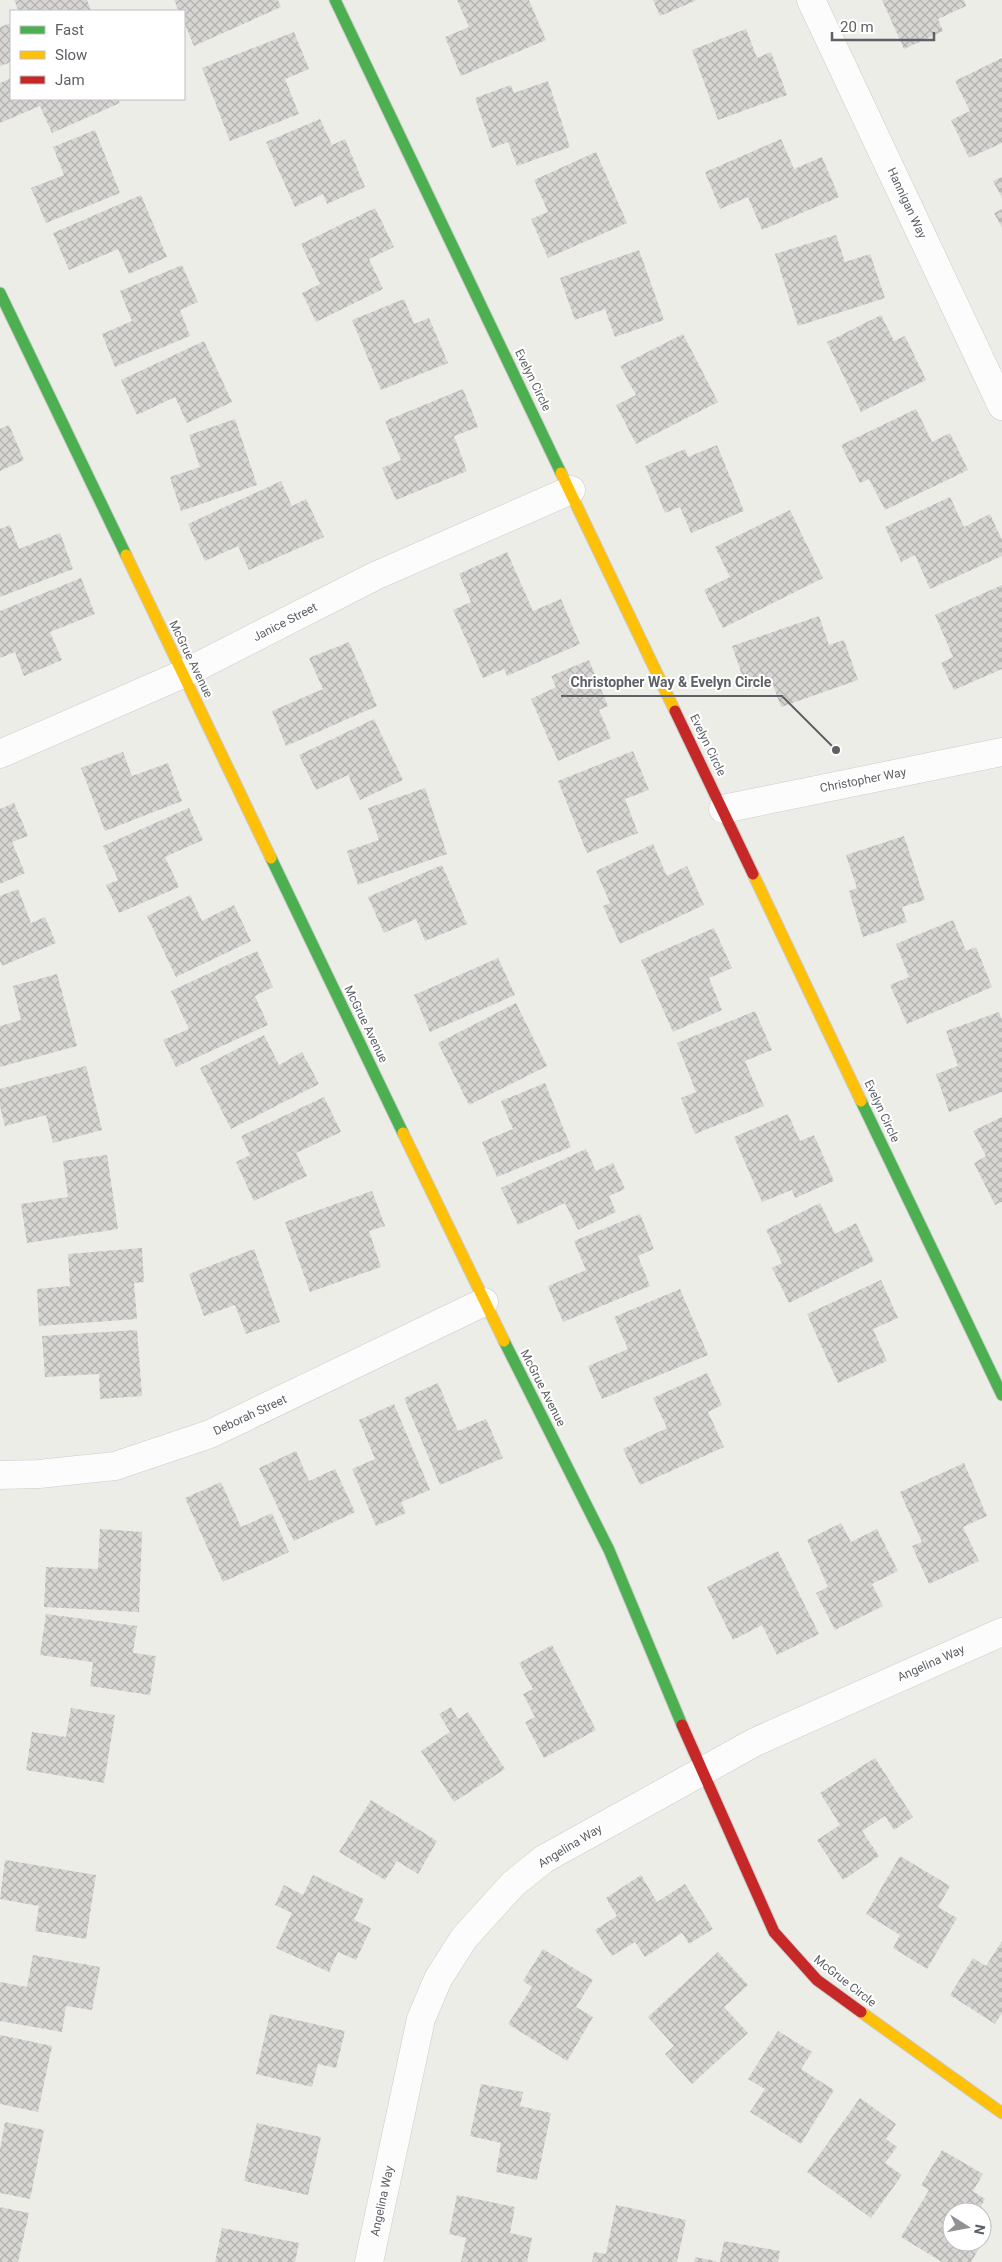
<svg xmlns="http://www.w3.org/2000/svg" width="1002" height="2262" viewBox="0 0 1002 2262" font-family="Roboto,sans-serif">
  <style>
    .building { fill: url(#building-cross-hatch) }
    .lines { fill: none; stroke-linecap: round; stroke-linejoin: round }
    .street-casing { stroke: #cacbca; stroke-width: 29 }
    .fast-casing { stroke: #cacbca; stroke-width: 13 }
    .slow-casing { stroke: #cacbca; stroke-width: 13 }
    .jam-casing { stroke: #cacbca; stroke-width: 13 }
    .street { stroke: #fcfcfc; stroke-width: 28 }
    .fast { stroke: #4caf50; stroke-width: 11 }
    .slow { stroke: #ffc107; stroke-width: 11 }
    .jam { stroke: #c62828; stroke-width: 11 }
    .labels { text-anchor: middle; stroke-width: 4; stroke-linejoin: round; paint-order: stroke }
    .street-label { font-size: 12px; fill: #5d6166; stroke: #fff }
    .leader { fill: none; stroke: #5d6166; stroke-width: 2 }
    .callout-dot { fill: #5d6166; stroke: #fff; stroke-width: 2 }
    .callout-label { font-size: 14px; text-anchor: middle; font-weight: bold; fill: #5d6166; stroke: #fff; stroke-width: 4; stroke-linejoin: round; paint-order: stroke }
  </style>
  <defs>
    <pattern id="building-cross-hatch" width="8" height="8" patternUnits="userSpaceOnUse" patternTransform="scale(1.25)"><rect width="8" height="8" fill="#d7d6d3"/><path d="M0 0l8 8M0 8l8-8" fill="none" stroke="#b2b1af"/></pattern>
  </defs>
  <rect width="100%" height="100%" fill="#edede8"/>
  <!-- building -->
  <g class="building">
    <polygon points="14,0 87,0 91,11 19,11"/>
    <polygon points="174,0 278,0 281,7 194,46 184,22 184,11 179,11"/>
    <polygon points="457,0 529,0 546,40 461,76 445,37 469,27"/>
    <polygon points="653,0 697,0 660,16"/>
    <polygon points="882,0 964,0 966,6 938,19 943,31 904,49"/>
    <polygon points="11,23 11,62 0,66 0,27"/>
    <polygon points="746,29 757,58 771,52 787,95 718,120 692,50"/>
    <polygon points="294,32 309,69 285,79 299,114 230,141 202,68"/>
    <polygon points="1002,58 1002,143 969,158 951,120 970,111 955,81"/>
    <polygon points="11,78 11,99 118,99 120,103 52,133 40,106 0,123 0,83"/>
    <polygon points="548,81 570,147 517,166 508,142 492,148 475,98 511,85 514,93"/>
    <polygon points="320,119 332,145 345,139 365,187 327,204 323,194 295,207 266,142"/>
    <polygon points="95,130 120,193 46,223 31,188 64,175 53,147"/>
    <polygon points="781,139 794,169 822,157 839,197 762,230 748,197 720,209 705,172"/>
    <polygon points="596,152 627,223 548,258 531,219 548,212 534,180"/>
    <polygon points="1002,177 1002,198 993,181"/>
    <polygon points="141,195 167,257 129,274 118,249 69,270 53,233"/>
    <polygon points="375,208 394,247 369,259 383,289 316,322 302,293 320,284 301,244"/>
    <polygon points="1002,209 1002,228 994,213"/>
    <polygon points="836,235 845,262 870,254 885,298 798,326 775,254"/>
    <polygon points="639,250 664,320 615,337 605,309 575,320 560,278"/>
    <polygon points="182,265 198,302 180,310 190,336 115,367 102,334 132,321 120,291"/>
    <polygon points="404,299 414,324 429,318 448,363 381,390 352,320"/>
    <polygon points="881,315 894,341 905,336 926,380 861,412 827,342"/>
    <polygon points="683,334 718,402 636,444 616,405 636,395 620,366"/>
    <polygon points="204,341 232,402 187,423 175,397 137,415 121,380"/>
    <polygon points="463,389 478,427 454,436 467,471 396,500 382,468 401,460 385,421"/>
    <polygon points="916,409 932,442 950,433 968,470 885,510 869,479 860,483 841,445"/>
    <polygon points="235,419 257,485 181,511 170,477 200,467 189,435"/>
    <polygon points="9,425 24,460 0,471 0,429"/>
    <polygon points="717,445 744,511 691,533 680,507 665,513 645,466 685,449 688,457"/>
    <polygon points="281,481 292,506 306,499 324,537 249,570 238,546 205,561 188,524"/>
    <polygon points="950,497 964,527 990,514 1002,540 1002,556 930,589 915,555 901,562 885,527"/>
    <polygon points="790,510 823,578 723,628 704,590 730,577 715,547"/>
    <polygon points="10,525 19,549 60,533 73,569 0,597 0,529"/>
    <polygon points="507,552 533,611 561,599 580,644 507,676 504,669 483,678 453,610 471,602 459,574"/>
    <polygon points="81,578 95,614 50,632 62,660 24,676 15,652 0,658 0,611"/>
    <polygon points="1002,585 1002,669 954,690 941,663 953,657 935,615"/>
    <polygon points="819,616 829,645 844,640 858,680 781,707 772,682 747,690 732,646"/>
    <polygon points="349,642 377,706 286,746 272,711 323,689 309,658"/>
    <polygon points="589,660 608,706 599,710 611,738 558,761 531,699 556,687 551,676"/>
    <polygon points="374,719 403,780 360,800 348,775 316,790 299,755"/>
    <polygon points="633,751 649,790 625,799 638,833 587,853 558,781"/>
    <polygon points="123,752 132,776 168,763 182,801 105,831 81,768"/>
    <polygon points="425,788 447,854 358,885 347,851 379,840 368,808"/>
    <polygon points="14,803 28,836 12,842 25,873 0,884 0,809"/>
    <polygon points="189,808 203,840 165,857 179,887 119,913 106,885 118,880 103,846"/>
    <polygon points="904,836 925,900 902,907 907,922 863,937 849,891 857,888 846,855"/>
    <polygon points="653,844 667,876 687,866 704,905 620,944 603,906 610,903 596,871"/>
    <polygon points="442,865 467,924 425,941 416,919 384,933 368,897"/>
    <polygon points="18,889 31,923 45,917 56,943 2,966 0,961 0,896"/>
    <polygon points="190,895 202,921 234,905 251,941 176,977 147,916"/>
    <polygon points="953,920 966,951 976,947 992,987 907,1024 890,985 909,977 896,944"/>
    <polygon points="714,928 732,968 709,978 722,1010 673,1032 641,960"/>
    <polygon points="257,951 273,987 255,996 268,1025 176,1067 163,1040 189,1029 171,991"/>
    <polygon points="498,958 515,995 430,1032 414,995"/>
    <polygon points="57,974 77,1046 0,1067 0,1026 21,1020 13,986"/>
    <polygon points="516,1003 547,1066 469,1105 438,1043"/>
    <polygon points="755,1011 772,1050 745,1061 764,1106 695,1134 681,1098 696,1092 677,1043"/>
    <polygon points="999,1012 1002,1020 1002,1092 949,1112 936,1074 958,1066 946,1031"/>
    <polygon points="264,1035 279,1065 302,1052 319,1084 231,1129 200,1068"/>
    <polygon points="86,1066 102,1130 53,1143 46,1115 5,1126 0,1106 0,1089"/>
    <polygon points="545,1083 571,1147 497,1177 482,1142 513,1129 501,1101"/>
    <polygon points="324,1097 341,1132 296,1153 307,1176 254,1201 236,1162 250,1155 241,1136"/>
    <polygon points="788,1114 800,1141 814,1135 834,1181 795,1198 792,1190 762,1202 734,1137"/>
    <polygon points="1002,1117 1002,1202 995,1205 974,1163 986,1156 973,1131"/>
    <polygon points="586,1149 596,1171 613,1163 625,1189 609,1196 616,1212 578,1230 565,1203 518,1225 501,1188"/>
    <polygon points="107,1155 118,1229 27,1243 21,1204 68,1197 63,1161"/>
    <polygon points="372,1191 385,1226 369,1231 381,1267 310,1292 285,1222"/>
    <polygon points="820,1203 835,1234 856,1223 874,1261 789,1303 772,1268 782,1263 766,1230"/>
    <polygon points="640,1214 654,1249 638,1256 650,1286 563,1322 548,1286 586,1270 574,1241"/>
    <polygon points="142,1248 144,1282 134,1283 137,1319 39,1326 37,1289 70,1286 68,1254"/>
    <polygon points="254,1249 280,1322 246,1334 235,1305 204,1316 189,1274"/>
    <polygon points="881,1280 898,1318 873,1329 887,1361 838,1383 807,1314"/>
    <polygon points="680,1289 708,1355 602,1399 588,1366 628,1349 614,1317"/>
    <polygon points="137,1330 142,1396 100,1399 99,1374 45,1377 42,1336"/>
    <polygon points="707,1373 722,1405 708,1412 724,1447 640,1485 623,1449 667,1428 653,1398"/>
    <polygon points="438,1383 458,1431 486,1419 503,1458 440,1485 404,1398"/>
    <polygon points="394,1404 430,1490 401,1502 406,1513 376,1526 352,1469 375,1459 359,1420"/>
    <polygon points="296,1451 309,1481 335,1469 355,1512 294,1541 259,1468"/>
    <polygon points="964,1463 987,1516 963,1527 979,1561 929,1584 912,1546 922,1542 900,1492"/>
    <polygon points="221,1482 241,1527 272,1513 289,1552 223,1582 185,1498"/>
    <polygon points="841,1523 851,1542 877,1529 898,1571 872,1584 883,1606 835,1630 816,1593 828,1587 807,1540"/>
    <polygon points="100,1529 142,1532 139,1612 44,1607 46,1567 98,1569"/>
    <polygon points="778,1551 819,1634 777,1655 762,1625 733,1640 707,1587"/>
    <polygon points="46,1614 137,1626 133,1653 156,1656 150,1695 90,1686 93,1662 40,1655"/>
    <polygon points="552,1645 596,1730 544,1758 525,1722 535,1717 523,1694 533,1689 519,1663"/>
    <polygon points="451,1707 458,1719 468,1712 505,1769 454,1802 421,1751 450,1732 439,1714"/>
    <polygon points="71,1708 115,1715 104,1783 26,1770 32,1732 66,1737"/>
    <polygon points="875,1758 913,1817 894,1830 885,1816 862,1831 879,1856 843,1880 817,1840 840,1825 820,1793"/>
    <polygon points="371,1800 437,1841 418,1874 397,1861 385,1880 339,1852"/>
    <polygon points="900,1856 950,1886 938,1907 957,1918 927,1969 893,1948 900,1935 866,1914"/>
    <polygon points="5,1860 96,1875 86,1939 35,1931 39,1906 0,1899"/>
    <polygon points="313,1875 364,1899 354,1920 371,1928 356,1960 338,1952 329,1972 276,1948 292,1913 275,1905 284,1885 303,1895"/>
    <polygon points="641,1875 657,1902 685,1884 713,1929 689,1944 682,1933 645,1957 635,1942 612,1956 595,1930 617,1916 606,1898"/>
    <polygon points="1002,1941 1002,2013 995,2024 950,1995 973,1958 986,1966"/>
    <polygon points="543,1949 593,1980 576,2007 593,2017 567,2061 508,2024 532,1987 523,1981"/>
    <polygon points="718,1952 748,1985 724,2007 748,2033 692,2084 665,2054 674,2046 648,2017"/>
    <polygon points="33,1955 100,1967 92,2010 66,2006 62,2032 0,2021 0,1982 27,1987"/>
    <polygon points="270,2014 345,2031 336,2068 318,2064 312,2087 256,2074"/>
    <polygon points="778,2031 812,2052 801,2069 834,2090 801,2144 750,2112 765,2089 748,2079"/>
    <polygon points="0,2035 52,2046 38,2112 0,2104"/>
    <polygon points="481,2084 523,2092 520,2106 551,2113 537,2180 496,2172 501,2143 470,2136"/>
    <polygon points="860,2098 896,2124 886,2139 897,2147 885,2163 902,2175 871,2218 807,2172"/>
    <polygon points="5,2122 44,2130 30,2199 0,2193 0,2150"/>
    <polygon points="257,2123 321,2137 308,2195 244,2181"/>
    <polygon points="942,2150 983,2174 973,2191 985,2199 978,2212 952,2212 952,2242 982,2242 982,2220 992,2226 971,2262 942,2262 901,2237 929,2190 921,2185"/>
    <polygon points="457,2195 515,2207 510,2233 532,2238 527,2262 461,2262 466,2238 449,2234"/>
    <polygon points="616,2205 686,2220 677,2262 592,2262 594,2252 606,2254"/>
    <polygon points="0,2207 29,2213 18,2262 0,2262"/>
    <polygon points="222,2228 299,2243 295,2262 215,2262"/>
    <polygon points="724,2241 780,2251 778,2262 720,2262"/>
    <polygon points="695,2257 716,2261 716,2262 694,2262"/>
  </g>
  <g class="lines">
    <defs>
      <g id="street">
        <polyline points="811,0 1002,406"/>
        <polyline points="0,754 183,674 375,576 571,490"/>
        <polyline points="723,809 1002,752"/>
        <polyline points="0,1475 39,1474 115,1466 210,1434 484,1302"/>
        <polyline points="369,2262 421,2019 438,1979 464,1938 513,1884 544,1859 755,1742 1002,1632"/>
      </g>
      <g id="fast">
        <polyline points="335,0 561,473"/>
        <polyline points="0,293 126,555"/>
        <polyline points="271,858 403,1133"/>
        <polyline points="861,1101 1002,1395"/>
        <polyline points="504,1341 609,1550 682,1725"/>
      </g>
      <g id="slow">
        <polyline points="561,473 675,711"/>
        <polyline points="126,555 271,858"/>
        <polyline points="753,874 861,1101"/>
        <polyline points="403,1133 504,1341"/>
        <polyline points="861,2012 1002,2113"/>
      </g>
      <g id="jam">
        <polyline points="675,711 753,874"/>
        <polyline points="682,1725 774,1932 817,1980 861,2012"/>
      </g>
    </defs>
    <!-- street casing -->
    <use href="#street" class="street-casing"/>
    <!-- fast casing -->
    <use href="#fast" class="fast-casing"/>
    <!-- slow casing -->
    <use href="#slow" class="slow-casing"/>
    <!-- jam casing -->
    <use href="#jam" class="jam-casing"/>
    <!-- street -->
    <use href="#street" class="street"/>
    <!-- fast -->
    <use href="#fast" class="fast"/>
    <!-- slow -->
    <use href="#slow" class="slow"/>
    <!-- jam -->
    <use href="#jam" class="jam"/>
  </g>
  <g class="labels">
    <!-- street labels -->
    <g class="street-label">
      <text transform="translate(907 203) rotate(65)" y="4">Hannigan Way</text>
      <text transform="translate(533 380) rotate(64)" y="4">Evelyn Circle</text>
      <text transform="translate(285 622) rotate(-27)" y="4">Janice Street</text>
      <text transform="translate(191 659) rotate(64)" y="4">McGrue Avenue</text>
      <text transform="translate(708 745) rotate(64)" y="4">Evelyn Circle</text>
      <text transform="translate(863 780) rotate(-11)" y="4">Christopher Way</text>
      <text transform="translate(366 1024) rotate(64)" y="4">McGrue Avenue</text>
      <text transform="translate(882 1111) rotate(65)" y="4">Evelyn Circle</text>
      <text transform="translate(543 1388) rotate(63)" y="4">McGrue Avenue</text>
      <text transform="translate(250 1415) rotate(-25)" y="4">Deborah Street</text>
      <text transform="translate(931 1663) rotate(-24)" y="4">Angelina Way</text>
      <text transform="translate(570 1846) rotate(-31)" y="4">Angelina Way</text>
      <text transform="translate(845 1981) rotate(38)" y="4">McGrue Circle</text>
      <text transform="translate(382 2201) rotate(-78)" y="4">Angelina Way</text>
    </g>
  </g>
  <!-- callouts -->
  <path class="leader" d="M836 750L782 696H561"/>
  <circle class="callout-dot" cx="836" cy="750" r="5"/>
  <g class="callout-label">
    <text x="671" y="687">Christopher Way &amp; Evelyn Circle</text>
  </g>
  <!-- legend -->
  <rect x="10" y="10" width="175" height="90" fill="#ffffff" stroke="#bec0c2"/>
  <rect x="20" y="26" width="25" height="8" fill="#4caf50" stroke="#bec0c2"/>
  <text x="55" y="35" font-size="15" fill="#5d6166">Fast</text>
  <rect x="20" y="51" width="25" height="8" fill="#ffc107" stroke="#bec0c2"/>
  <text x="55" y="60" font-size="15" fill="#5d6166">Slow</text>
  <rect x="20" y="76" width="25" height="8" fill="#c62828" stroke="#bec0c2"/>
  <text x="55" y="85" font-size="15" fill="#5d6166">Jam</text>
  <!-- north arrow -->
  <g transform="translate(967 2227) rotate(101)"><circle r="24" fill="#ffffff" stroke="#bec0c2"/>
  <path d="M0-4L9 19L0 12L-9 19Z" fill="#8f9294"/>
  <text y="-8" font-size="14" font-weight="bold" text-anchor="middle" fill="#5d6166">N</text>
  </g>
  <!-- scale -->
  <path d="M832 32v8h102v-8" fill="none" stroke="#5d6166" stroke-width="2.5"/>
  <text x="840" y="32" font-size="15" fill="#5d6166" stroke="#ffffff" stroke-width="4" paint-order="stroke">20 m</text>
</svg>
